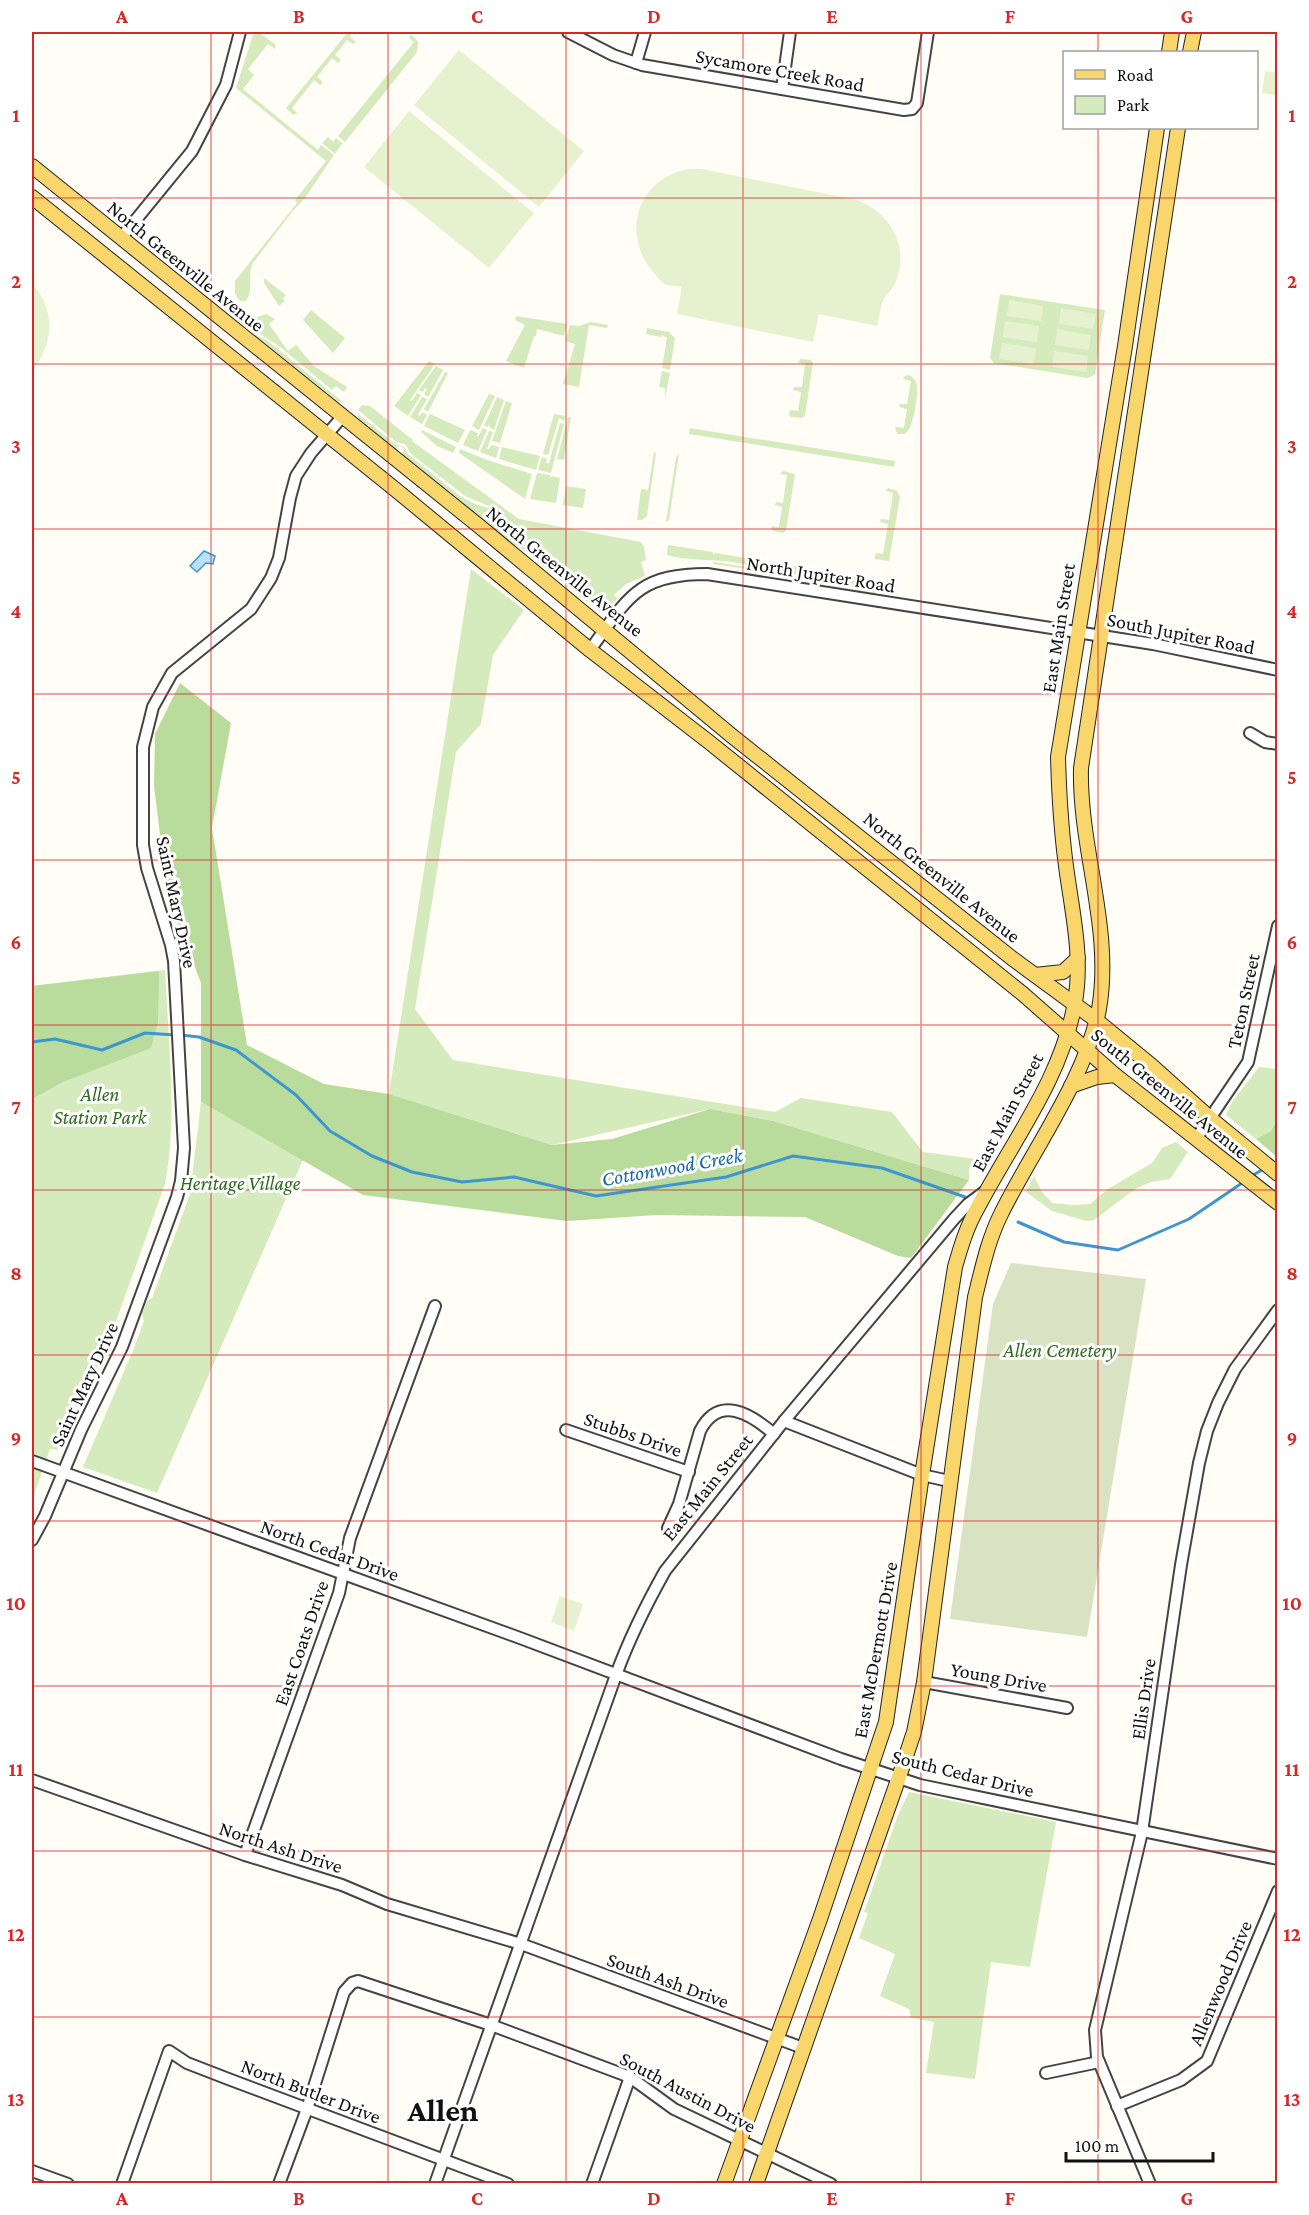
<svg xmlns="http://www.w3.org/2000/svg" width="1309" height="2215" viewBox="0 0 1309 2215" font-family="'Crimson Pro',serif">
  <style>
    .green { fill: #d5ebbd }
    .forest { fill: #b9dc9c }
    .cemetery { fill: #d9e3c4 }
    .pitch { fill: #e6f2cf }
    .water { fill: #b9e0f7; stroke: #3f96cf; stroke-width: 1.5 }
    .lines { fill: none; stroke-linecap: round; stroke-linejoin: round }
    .stream { stroke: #3f96cf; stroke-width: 3 }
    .minor-casing { stroke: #444; stroke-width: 14 }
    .major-casing { stroke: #222; stroke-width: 16 }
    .minor { stroke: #fff; stroke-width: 10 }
    .major { stroke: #f9d66b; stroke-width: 14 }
    .grid { fill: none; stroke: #d62828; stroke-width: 1.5; stroke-opacity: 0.55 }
    .labels { text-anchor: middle; stroke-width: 6; stroke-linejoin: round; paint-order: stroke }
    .street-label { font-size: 20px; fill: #111; stroke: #fff }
    .park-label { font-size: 20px; font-style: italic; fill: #2f6b1f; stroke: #fff }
    .water-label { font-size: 21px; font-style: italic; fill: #1768a6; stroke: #fff }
    .town-label { font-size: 32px; font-weight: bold; fill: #111; stroke: #fff }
    .neatline { fill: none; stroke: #d62828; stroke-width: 2 }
    .grid-label { font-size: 20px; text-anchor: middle; font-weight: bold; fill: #d62828 }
  </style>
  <rect width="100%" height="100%" fill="#fffdf5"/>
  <!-- green -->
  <g class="green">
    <polygon points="348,32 352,32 350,37 356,42 353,44 347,40 335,55 341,60 338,63 332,58 317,77 323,82 320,85 314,80 292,108 297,113 293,115 286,108"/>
    <path d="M257 33 261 34 275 44V49L268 44 248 69 254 75 243 89 318 150 321 145 334 155 305 198 292 212 253 263C246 277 255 288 246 301H240L235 294V281L297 203 295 200 326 161 236 88 253 35Z"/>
    <polygon points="410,35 413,36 418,42 417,52 345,142 338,136 414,42 409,38"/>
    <polygon points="328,137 333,142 336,138 343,144 341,145 335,154 322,143"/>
    <polygon points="264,278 286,295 283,299 285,301 279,306 264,283"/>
    <polygon points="1000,294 1105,310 1095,375 1087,378 994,363 990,358"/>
    <polygon points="311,310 345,338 333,353 303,320"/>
    <polygon points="266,314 275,319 269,324 288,351 296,345 314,366 347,387 344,392 336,386 332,390 279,346 249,327 257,317"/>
    <polygon points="516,316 567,324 564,336 537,329 536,336 534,336 524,368 506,361 525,325 515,320"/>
    <polygon points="591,322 608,325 607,328 589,325 579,387 563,384 575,344 565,341 570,325 579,326"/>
    <polygon points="647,328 664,331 665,332 668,331 675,338 670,370 662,368 667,338 662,335 661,337 646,334"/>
    <polygon points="254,334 268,341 344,403 337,401"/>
    <polygon points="800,359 811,360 813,363 805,416 802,418 791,417 789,414 790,410 798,411 801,392 793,390 794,387 802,387 805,364 798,363"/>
    <polygon points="429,361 435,364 410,400 412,401 417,393 421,395 408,416 394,406"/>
    <polygon points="436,366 443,370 428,397 424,394 427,389 425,388 423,392 419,390"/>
    <polygon points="662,371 670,373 665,398 665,388 659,387"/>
    <polygon points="445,372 448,373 428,412 424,409"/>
    <path d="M909 375C913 378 914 378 916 382 920 391 913 430 905 434H897L895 427 904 428 907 409 899 407 900 404H907L911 381 903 379 905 376Z"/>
    <polygon points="489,394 495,396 479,430 472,426"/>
    <polygon points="422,397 427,399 418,415 420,416 422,412 427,415 422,424 410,417"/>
    <polygon points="497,397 504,400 494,430 490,428 489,424 488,427 484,426"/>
    <polygon points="506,401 512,403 500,443 492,441"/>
    <polygon points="362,405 370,406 413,440 412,441 519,519 641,542 644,547 646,560 641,562 645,576 626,584 614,595 617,599 605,613 601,613 541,564 544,563 537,557 537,561 521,548 516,532 501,511 465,496 410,453 406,445 395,441 363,414 358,410"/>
    <polygon points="357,413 394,443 404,447 408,454 460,496 475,504 498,511 515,535 518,548 490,526 490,523 483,520 451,495 452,493 444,488 402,454 404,449 399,445 396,449 369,428 369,424 367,426 359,420"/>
    <polygon points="430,414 465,430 458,443 424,426"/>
    <polygon points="554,414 565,416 564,421 559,418 548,455 543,454"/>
    <polygon points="568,417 571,417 564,460 557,459"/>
    <polygon points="560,423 564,424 551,473 538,470 542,457 547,459 546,463 549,463"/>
    <polygon points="483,428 487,430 478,451 463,445 470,430 478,433 477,436 478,437"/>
    <polygon points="690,428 895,461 894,467 689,434"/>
    <polygon points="422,430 456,447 453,453 437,446 421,432"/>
    <polygon points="489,431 493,432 487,449 489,449 491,445 499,447 496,458 480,452"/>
    <polygon points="502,447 540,456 536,470 499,459"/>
    <polygon points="460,449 487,460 532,474 525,499 459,453"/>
    <polygon points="654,452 656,453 647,516 642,520 637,520 641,489 648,490"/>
    <polygon points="679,454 669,520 666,522 676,457"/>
    <polygon points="783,471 795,474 786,531 783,533 773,531 771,528 772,526 779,527 782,507 775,505 776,502 783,503 787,475 780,474"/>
    <polygon points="537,473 550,475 550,478 552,476 560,478 556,503 530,499"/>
    <polygon points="566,486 586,489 583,508 563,505"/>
    <polygon points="888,488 897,491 900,497 889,561 874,559 876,553 883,554 888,524 880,522 881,519 889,520 893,493 886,491"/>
    <path d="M668 545 713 552V554L716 553 874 580 877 579 882 582 883 587 860 588C817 581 775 569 732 562 711 559 687 561 667 555Z"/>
    <polygon points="713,562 774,571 839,587 866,591 882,590 873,594 840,589 774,573 713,564"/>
    <polygon points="471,569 524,610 493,655 481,724 456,752 415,1009 453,1060 775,1112 801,1098 892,1112 923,1152 977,1159 969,1170 969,1180 773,1121 710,1109 552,1145 389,1094"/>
    <path d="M165 970C168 1039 178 1116 165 1184L107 1347 57 1450 50 1449 32 1501V986Z"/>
    <polygon points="1259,1067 1277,1069 1277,1119 1271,1131 1256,1139 1226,1115 1232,1102"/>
    <polygon points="201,1102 303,1160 157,1493 83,1467 134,1348 144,1321 142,1314 147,1301 152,1298 190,1194"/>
    <polygon points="1176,1142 1188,1152 1170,1179 1151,1182 1135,1189 1094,1220 1086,1221 1052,1211 1026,1192 1034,1176 1042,1192 1052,1203 1073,1205 1090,1204 1108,1189 1152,1163 1162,1148"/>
    <polygon points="909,1792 1056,1822 1030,1967 991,1962 975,2079 926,2073 934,2022 911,2018 909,2009 880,1996 895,1954 859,1938 868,1913 864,1912 898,1815"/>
  </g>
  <!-- forest -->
  <g class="forest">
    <polygon points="180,683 231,723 212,828 247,1045 324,1084 389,1094 552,1145 612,1139 710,1109 773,1121 969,1180 911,1258 898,1256 805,1217 656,1215 567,1221 363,1195 201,1102 201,983 168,898 154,786 155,734"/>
    <polygon points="159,971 158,1022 151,1048 63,1082 32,1099 32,986"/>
    <polygon points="1277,1119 1278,1119 1277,1157 1256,1139 1271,1131"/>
  </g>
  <!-- cemetery -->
  <polygon class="cemetery" points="1011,1263 1146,1279 1087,1637 950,1619 993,1304"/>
  <!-- pitch -->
  <g class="pitch">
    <polygon points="459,50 584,151 539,207 414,105"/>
    <polygon points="1265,71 1277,73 1277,95 1262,93"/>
    <polygon points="409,111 534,213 489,268 364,167"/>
    <path d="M689 169H702L857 200C889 212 909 244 897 279 894 288 886 294 882 303 880 310 879 318 877 326L819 314 813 342 677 314 682 287C676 286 668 286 663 283 660 281 657 276 654 273 620 234 637 178 689 169Z"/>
    <path d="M32 283C56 310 54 344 32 371Z"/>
    <polygon points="1009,300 1043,306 1041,321 1007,316"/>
    <polygon points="1061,308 1096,314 1093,329 1059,324"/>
    <polygon points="1005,321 1039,326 1037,342 1003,337"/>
    <polygon points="1057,329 1091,335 1089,350 1055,345"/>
    <polygon points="1002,343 1036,348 1034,364 999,359"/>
    <polygon points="1054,351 1088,356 1086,372 1052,367"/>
    <polygon points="560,1596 583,1604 574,1631 551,1622"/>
  </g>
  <!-- water -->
  <polygon class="water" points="204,551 215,556 213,564 206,563 197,572 190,566"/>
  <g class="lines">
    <!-- stream -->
    <g class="stream">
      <polyline points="181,1035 199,1037 236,1050 296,1095 330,1131 372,1156 412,1172 462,1182 514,1177 596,1196 726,1177 793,1156 882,1168 965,1197"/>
      <polyline points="32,1042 55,1039 102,1050 145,1033 175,1035"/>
      <polyline points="1250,1177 1265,1168"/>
      <polyline points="1018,1222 1064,1242 1118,1250 1189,1219 1245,1181"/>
    </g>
    <defs>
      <g id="minor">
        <polyline points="568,32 613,55 642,65 904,110 912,109 917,103 928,32"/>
        <polyline points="636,63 645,32"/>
        <polyline points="782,89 790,32"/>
        <polyline points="121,238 192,151 226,85 240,32"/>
        <path d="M590 650C628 598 637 574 707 574L1153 644 1278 670"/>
        <polyline points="1250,733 1265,742 1278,744"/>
        <polyline points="1196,1139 1248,1062 1278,926"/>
        <polyline points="784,1421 922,1475 949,1481"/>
        <polyline points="566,1430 689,1472"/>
        <polyline points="32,1461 520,1638 841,1759 920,1785 1278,1859"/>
        <path d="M668 1528 679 1504 700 1431C719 1394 751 1414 774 1434"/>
        <polyline points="32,1540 45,1516 81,1430 122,1347 177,1197 181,1181 184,1148 174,961 171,945 147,868 143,845 143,747 153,707 172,673 251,609 271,578 279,558 290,498 296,476 311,453 342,417"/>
        <polyline points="924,1682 1067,1708"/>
        <polyline points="32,1780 245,1855 342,1885 387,1904 521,1944 803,2048"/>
        <polyline points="245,1855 339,1593 350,1538 435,1306"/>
        <polyline points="1046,2073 1099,2062"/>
        <polyline points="1117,2106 1181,2080 1207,2061 1278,1891"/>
        <polyline points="32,2171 68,2184"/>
        <polyline points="122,2184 169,2051 187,2063 231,2080 508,2184"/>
        <polyline points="279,2184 307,2109 344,1992 352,1983 358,1981 491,2025 630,2077 674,2109 831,2184"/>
        <path d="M435 2184 616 1675C629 1639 646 1605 665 1571L784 1421 954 1219 968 1204 987 1190"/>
        <polyline points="592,2184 630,2077"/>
        <polyline points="1150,2184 1097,2057 1095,2030 1142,1832 1181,1565 1199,1463 1207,1431 1218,1403 1235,1369 1278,1310"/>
      </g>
      <g id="major">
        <polyline points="1169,52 1172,32"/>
        <polyline points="1190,52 1194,32"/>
        <polyline points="32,166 479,526 732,736 1013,959 1096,1020 1152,1066 1211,1119 1278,1174"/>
        <polyline points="32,197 396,490 590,650 709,742 1023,994 1115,1075 1278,1203"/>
        <polyline points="1035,975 1063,972 1078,958"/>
        <polyline points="1071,1086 1097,1077 1115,1075"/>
        <path d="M724 2184 820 1919 886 1722 922 1475 955 1267C961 1246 967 1226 978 1207 1013 1140 1062 1078 1075 1002 1083 956 1072 912 1066 866 1061 829 1059 794 1058 757L1125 346 1157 128"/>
        <path d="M756 2184 899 1777 914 1732 924 1682 975 1297C982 1269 988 1240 1001 1214 1032 1151 1086 1078 1099 1009 1113 928 1079 849 1081 768L1178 128"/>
      </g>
    </defs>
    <!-- minor casing -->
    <use href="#minor" class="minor-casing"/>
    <!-- major casing -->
    <use href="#major" class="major-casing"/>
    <!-- minor -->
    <use href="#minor" class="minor"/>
    <!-- major -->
    <use href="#major" class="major"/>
  </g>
  <!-- grid -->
  <path class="grid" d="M211 32V2184M388 32V2184M566 32V2184M743 32V2184M921 32V2184M1098 32V52M1098 128V2184M32 198H1278M32 364H1278M32 529H1278M32 694H1278M32 860H1278M32 1025H1278M32 1190H1278M32 1355H1278M32 1521H1278M32 1686H1278M32 1851H1278M32 2017H1278"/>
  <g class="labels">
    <!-- street labels -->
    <g class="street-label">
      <text transform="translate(780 70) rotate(10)" y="7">Sycamore Creek Road</text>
      <text transform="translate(186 266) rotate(39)" y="7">North Greenville Avenue</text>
      <text transform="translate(565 571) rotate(39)" y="7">North Greenville Avenue</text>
      <text transform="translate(821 574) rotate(9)" y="7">North Jupiter Road</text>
      <text transform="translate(1058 628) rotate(-81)" y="7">East Main Street</text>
      <text transform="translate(1181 633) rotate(11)" y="7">South Jupiter Road</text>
      <text transform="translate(942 877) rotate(39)" y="7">North Greenville Avenue</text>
      <text transform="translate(177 902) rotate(78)" y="7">Saint Mary Drive</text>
      <text transform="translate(1243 1001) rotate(-78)" y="7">Teton Street</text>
      <text transform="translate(1170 1093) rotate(39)" y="7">South Greenville Avenue</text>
      <text transform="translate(1007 1112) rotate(-62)" y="7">East Main Street</text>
      <text transform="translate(84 1384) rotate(-65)" y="7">Saint Mary Drive</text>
      <text transform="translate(633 1434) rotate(19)" y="7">Stubbs Drive</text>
      <text transform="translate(707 1487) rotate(-51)" y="7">East Main Street</text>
      <text transform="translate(330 1550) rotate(20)" y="7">North Cedar Drive</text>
      <text transform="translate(301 1643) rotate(-71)" y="7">East Coats Drive</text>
      <text transform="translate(875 1650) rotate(-80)" y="7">East McDermott Drive</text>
      <text transform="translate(999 1677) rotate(10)" y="7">Young Drive</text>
      <text transform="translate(1143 1699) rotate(-82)" y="7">Ellis Drive</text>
      <text transform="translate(963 1773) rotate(14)" y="7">South Cedar Drive</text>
      <text transform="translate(281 1847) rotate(18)" y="7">North Ash Drive</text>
      <text transform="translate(668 1980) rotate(20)" y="7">South Ash Drive</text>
      <text transform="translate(1220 1983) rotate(-67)" y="7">Allenwood Drive</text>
      <text transform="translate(311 2091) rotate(21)" y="7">North Butler Drive</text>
      <text transform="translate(688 2092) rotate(28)" y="7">South Austin Drive</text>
    </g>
    <!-- park labels -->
    <g class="park-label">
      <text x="100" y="1101">Allen<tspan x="100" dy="23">Station Park</tspan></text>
      <text x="240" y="1190">Heritage Village</text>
      <text x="1060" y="1357">Allen Cemetery</text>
    </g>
    <!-- water labels -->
    <g class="water-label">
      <text transform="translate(672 1167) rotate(-10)" y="7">Cottonwood Creek</text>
    </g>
    <!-- town labels -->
    <g class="town-label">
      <text x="443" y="2121">Allen</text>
    </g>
  </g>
  <!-- border -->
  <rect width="1309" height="2215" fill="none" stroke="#ffffff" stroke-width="66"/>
  <!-- legend -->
  <rect x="1063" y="51" width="195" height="78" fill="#ffffff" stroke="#a0a0a0" stroke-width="1.5"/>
  <rect x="1075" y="70" width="30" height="9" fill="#f9d66b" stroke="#a0a0a0" stroke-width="1.5"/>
  <text x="1117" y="81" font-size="18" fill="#111111">Road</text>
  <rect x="1075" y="96" width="30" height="18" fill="#d5ebbd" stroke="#a0a0a0" stroke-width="1.5"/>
  <text x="1117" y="111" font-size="18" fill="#111111">Park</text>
  <!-- scale -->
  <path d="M1066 2152v9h147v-9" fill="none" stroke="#111111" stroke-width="3"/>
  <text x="1075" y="2152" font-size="18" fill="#111111" stroke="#ffffff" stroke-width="4.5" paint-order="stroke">100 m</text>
  <rect x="33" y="33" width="1243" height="2149" class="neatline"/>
  <g class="grid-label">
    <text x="122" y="23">A</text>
    <text x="299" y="23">B</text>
    <text x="477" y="23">C</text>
    <text x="654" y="23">D</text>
    <text x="832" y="23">E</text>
    <text x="1010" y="23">F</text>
    <text x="1187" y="23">G</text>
    <text x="16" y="122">1</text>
    <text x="1292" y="122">1</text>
    <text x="16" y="288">2</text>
    <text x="1292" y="288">2</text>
    <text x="16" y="453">3</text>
    <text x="1292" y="453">3</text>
    <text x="16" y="618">4</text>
    <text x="1292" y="618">4</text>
    <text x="16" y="784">5</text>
    <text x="1292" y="784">5</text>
    <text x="16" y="949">6</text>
    <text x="1292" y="949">6</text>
    <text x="16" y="1114">7</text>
    <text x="1292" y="1114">7</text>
    <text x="16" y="1280">8</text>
    <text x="1292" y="1280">8</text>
    <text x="16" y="1445">9</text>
    <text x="1292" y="1445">9</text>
    <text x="16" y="1610">10</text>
    <text x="1292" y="1610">10</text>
    <text x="16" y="1776">11</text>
    <text x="1292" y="1776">11</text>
    <text x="16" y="1941">12</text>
    <text x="1292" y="1941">12</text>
    <text x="16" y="2106">13</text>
    <text x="1292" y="2106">13</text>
    <text x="122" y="2205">A</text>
    <text x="299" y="2205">B</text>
    <text x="477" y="2205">C</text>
    <text x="654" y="2205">D</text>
    <text x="832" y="2205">E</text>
    <text x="1010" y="2205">F</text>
    <text x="1187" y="2205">G</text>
  </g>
</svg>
